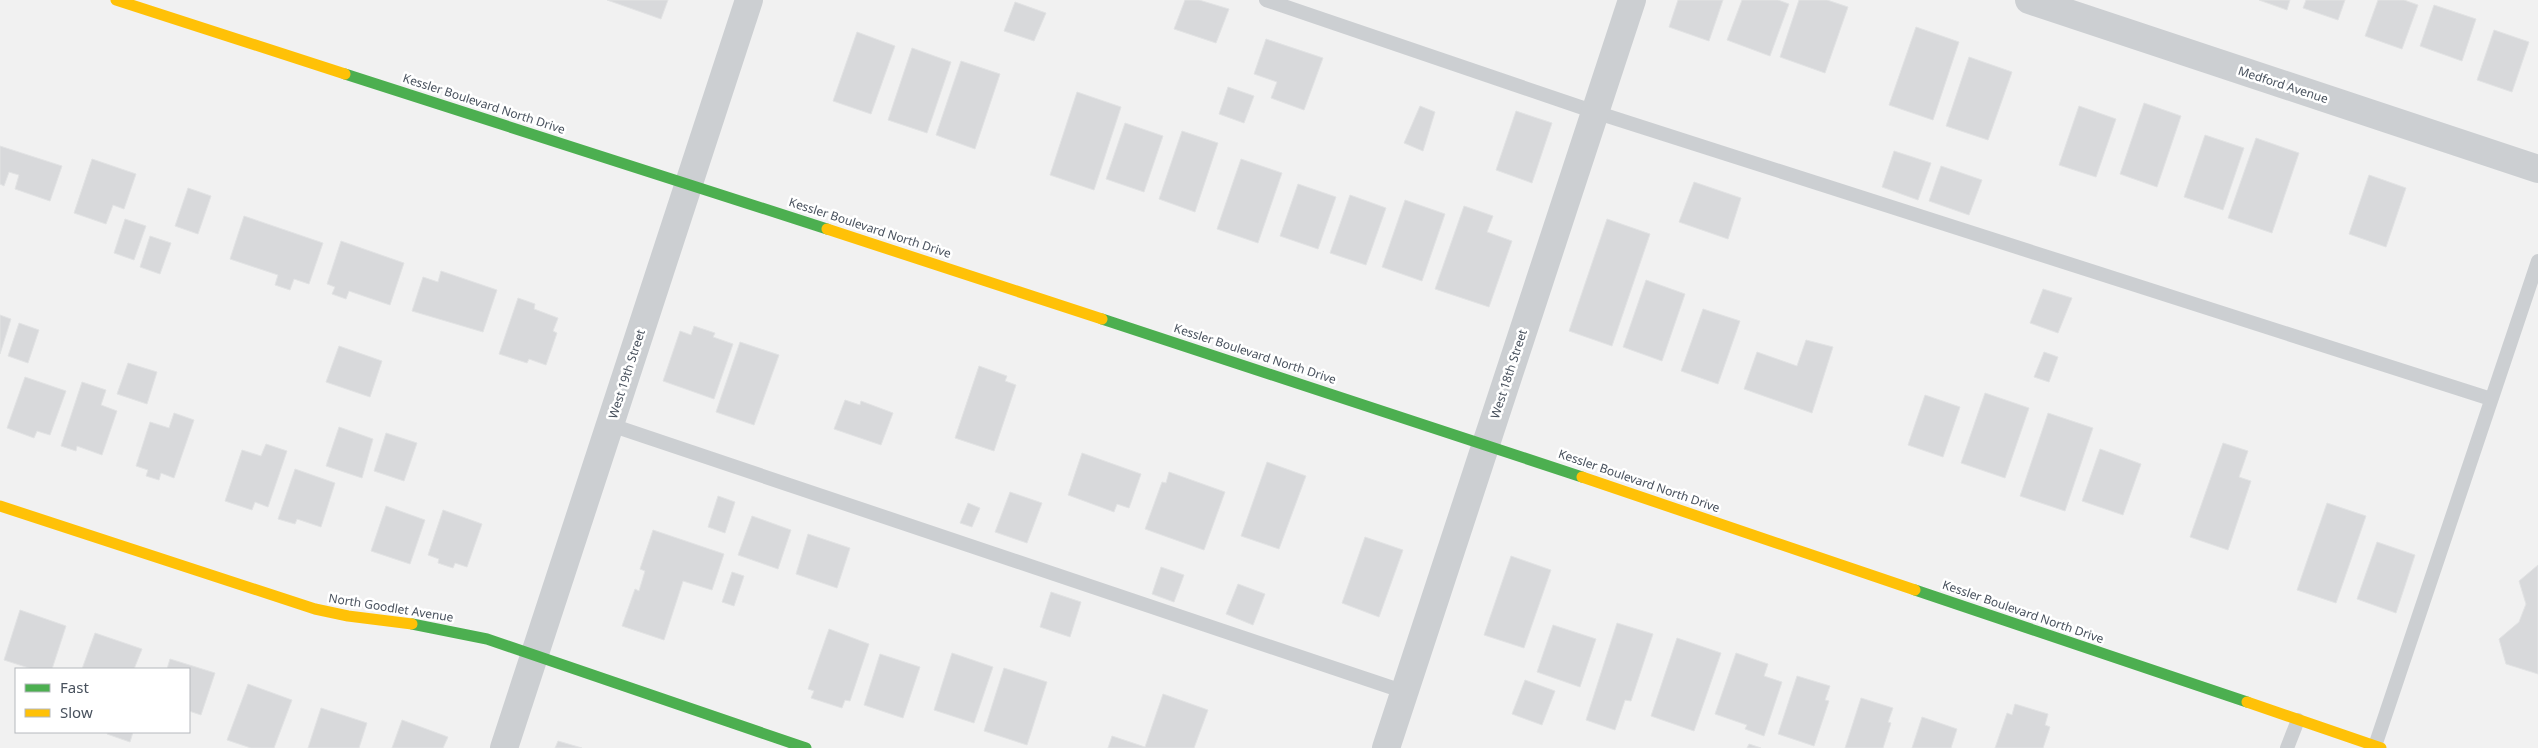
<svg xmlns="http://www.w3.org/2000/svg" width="2538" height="748" viewBox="0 0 2538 748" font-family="'Noto Sans',sans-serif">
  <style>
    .building { fill: #d8d9db; stroke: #e2e3e4 }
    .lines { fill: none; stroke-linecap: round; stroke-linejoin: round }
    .lane { stroke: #cccfd2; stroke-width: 14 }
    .street { stroke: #cccfd2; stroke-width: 28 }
    .fast { stroke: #4caf50; stroke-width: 11 }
    .slow { stroke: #ffc107; stroke-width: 11 }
    .labels { text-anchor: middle; stroke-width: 5; stroke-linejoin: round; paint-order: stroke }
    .street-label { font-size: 12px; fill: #48515d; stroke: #fff }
  </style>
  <rect width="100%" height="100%" fill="#f1f1f1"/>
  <!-- building -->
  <g class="building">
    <polygon points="607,0 668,0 661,19"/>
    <polygon points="1185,0 1199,0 1229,9 1216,43 1174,29"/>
    <polygon points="1678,0 1723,0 1709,41 1669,27"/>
    <polygon points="1742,0 1778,0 1789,4 1770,56 1727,40"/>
    <polygon points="1799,0 1827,0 1848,7 1825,73 1780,57"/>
    <polygon points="2259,0 2290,0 2287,10"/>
    <polygon points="2306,0 2345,0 2338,20 2303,8"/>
    <polygon points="2378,0 2404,0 2418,5 2402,49 2365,36"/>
    <polygon points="1015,2 1046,13 1034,41 1004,31"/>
    <polygon points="2434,5 2476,19 2462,61 2420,46"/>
    <polygon points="1916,27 1959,42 1933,120 1889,105"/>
    <polygon points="2494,30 2529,42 2512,92 2477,80"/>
    <polygon points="857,32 895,46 871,114 833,101"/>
    <polygon points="1266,39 1323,58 1304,110 1271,98 1277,82 1254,74"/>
    <polygon points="912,48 951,62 927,133 888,120"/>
    <polygon points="1969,57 2012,72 1988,140 1946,126"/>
    <polygon points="961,61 1000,74 975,149 936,135"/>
    <polygon points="1228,87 1254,96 1244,123 1219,114"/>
    <polygon points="1077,92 1121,107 1094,190 1050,175"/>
    <polygon points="2144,103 2181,116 2157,187 2120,174"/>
    <polygon points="1420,106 1435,112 1423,151 1404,143"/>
    <polygon points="2079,106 2116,119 2096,177 2059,165"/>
    <polygon points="1516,111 1552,123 1532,183 1496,170"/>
    <polygon points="1125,123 1163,136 1144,192 1106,179"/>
    <polygon points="1182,131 1218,143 1195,212 1159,199"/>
    <polygon points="2205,135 2244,148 2223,210 2184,197"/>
    <polygon points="2256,138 2299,153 2272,233 2228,218"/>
    <polygon points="0,146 62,166 50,201 15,189 19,175 9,172 4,186 0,184"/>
    <polygon points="1894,151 1931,163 1918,200 1882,187"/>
    <polygon points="92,159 136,174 124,209 113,205 106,224 74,213"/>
    <polygon points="1241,159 1282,173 1258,243 1217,229"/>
    <polygon points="1941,166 1982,180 1969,215 1929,201"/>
    <polygon points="2369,175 2406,188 2386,247 2349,234"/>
    <polygon points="1694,182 1741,198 1728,239 1679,222"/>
    <polygon points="1298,184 1336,197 1318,249 1280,236"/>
    <polygon points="188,188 211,196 198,234 175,226"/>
    <polygon points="1350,195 1386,208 1366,265 1330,253"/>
    <polygon points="1405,200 1445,214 1422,281 1382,267"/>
    <polygon points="1464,206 1493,216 1487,232 1512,241 1489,307 1435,289"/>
    <polygon points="244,216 323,243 309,284 294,279 290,290 275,285 278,275 230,259"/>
    <polygon points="125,219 146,226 134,260 114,253"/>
    <polygon points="1607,219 1650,234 1612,346 1569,331"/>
    <polygon points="150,236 171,243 160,274 140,267"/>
    <polygon points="341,241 404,263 390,305 349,291 346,299 332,294 335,287 327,284"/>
    <polygon points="441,271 497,290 483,332 412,311 423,277 438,282"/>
    <polygon points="1646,280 1685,294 1662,361 1623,347"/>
    <polygon points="2043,289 2072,298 2058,333 2030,323"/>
    <polygon points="518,298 535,304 534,309 558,318 553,331 557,333 546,365 529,359 527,363 499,354"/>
    <polygon points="1703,309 1740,321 1718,384 1681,371"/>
    <polygon points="0,315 11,319 0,354"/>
    <polygon points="19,323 39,330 28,363 8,356"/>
    <polygon points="694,326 715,333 713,337 733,344 714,399 663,381 680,331 691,335"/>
    <polygon points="1806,340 1833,347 1812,413 1744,389 1757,352 1797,366"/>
    <polygon points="740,342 779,355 754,425 716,412"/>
    <polygon points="339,346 382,361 370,397 326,382"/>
    <polygon points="2044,352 2058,357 2049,382 2034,377"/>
    <polygon points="128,363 157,372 147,404 117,394"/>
    <polygon points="979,366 1007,376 1005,381 1016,385 994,451 955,438"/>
    <polygon points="25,377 66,391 50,435 37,431 34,438 7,428"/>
    <polygon points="82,382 106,390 101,405 117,411 102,455 77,446 76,451 61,446"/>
    <polygon points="1985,393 2029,408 2005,478 1961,463"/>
    <polygon points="1925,395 1960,407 1943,457 1908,445"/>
    <polygon points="845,400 860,405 861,401 893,413 881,445 834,429"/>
    <polygon points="174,413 194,420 174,478 161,473 159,480 146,476 148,470 136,466 150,422 169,428"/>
    <polygon points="2048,413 2093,428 2065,511 2020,496"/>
    <polygon points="339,427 373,439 362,478 326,466"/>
    <polygon points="386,433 417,443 404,481 374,471"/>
    <polygon points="2223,443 2248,451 2239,477 2251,481 2228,550 2190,537"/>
    <polygon points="266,444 287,451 268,507 255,502 252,510 225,501 242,450 261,456"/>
    <polygon points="2100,449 2141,464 2123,515 2082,501"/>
    <polygon points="1082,453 1141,474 1129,508 1117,504 1114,512 1068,495"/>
    <polygon points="1267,462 1306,476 1279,549 1241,536"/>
    <polygon points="295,469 335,483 321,527 297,519 295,524 278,519"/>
    <polygon points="1169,472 1225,492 1204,550 1145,529 1162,482 1166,483"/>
    <polygon points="1010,492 1042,503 1027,543 995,532"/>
    <polygon points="718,496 735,502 725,533 708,527"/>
    <polygon points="968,503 980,508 972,527 960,523"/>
    <polygon points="2327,503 2366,516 2336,603 2297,590"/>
    <polygon points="386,506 425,520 410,564 371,551"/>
    <polygon points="443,510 482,524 467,567 455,563 453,568 438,563 439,559 428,555"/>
    <polygon points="752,516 791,530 778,569 738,555"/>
    <polygon points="653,530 724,554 712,590 683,581 664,640 622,626 635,589 639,591 645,571 640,569"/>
    <polygon points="808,534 850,548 837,588 796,574"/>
    <polygon points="1365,537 1403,550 1379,617 1342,603"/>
    <polygon points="2377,542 2415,555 2396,613 2357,599"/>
    <polygon points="1511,556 1551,570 1524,648 1484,635"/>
    <polygon points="2538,565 2538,674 2506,664 2499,639 2519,622 2526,604 2519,581"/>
    <polygon points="1161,567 1184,575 1174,602 1152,594"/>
    <polygon points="732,572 744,576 734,606 722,602"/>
    <polygon points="1238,584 1265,594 1253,625 1226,614"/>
    <polygon points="1051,592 1081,602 1070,637 1040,627"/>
    <polygon points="20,610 66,626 52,669 32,669 4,660"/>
    <polygon points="1617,623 1653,634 1631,701 1625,700 1615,730 1586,720"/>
    <polygon points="1553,625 1596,639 1580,687 1537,672"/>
    <polygon points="829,629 869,644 850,701 845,700 842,708 811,698 814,691 808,689"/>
    <polygon points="95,633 142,649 134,669 82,669"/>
    <polygon points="1677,638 1721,653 1694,731 1651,716"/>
    <polygon points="952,653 993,667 974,723 934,710"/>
    <polygon points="1736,653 1768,664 1764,676 1782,682 1764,736 1745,729 1747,725 1715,714"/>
    <polygon points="880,654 920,667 903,718 864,705"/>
    <polygon points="170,659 215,673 201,715 189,711 189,669 167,669"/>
    <polygon points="1004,668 1047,682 1027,745 984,731"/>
    <polygon points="1797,676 1830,686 1825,700 1829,701 1814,746 1778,734"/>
    <polygon points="1525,680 1555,691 1542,725 1512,714"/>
    <polygon points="248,684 292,700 274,748 251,748 227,740"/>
    <polygon points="1163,694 1208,710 1194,748 1108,748 1112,736 1145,747"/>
    <polygon points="1861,698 1893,708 1888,722 1891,723 1883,748 1845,748"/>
    <polygon points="2015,704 2048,714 2045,725 2050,727 2043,748 1995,748 2007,713 2012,715"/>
    <polygon points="321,708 367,723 359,748 308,748"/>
    <polygon points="1922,717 1957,729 1951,748 1912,748"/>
    <polygon points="402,720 448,737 443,748 392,748"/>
    <polygon points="108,732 133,732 130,742 107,734"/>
    <polygon points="558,741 582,748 555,748"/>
    <polygon points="1749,744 1761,748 1747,748"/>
  </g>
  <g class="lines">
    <!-- lane -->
    <g class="lane">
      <polyline points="1266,0 1595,112 2491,399"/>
      <polyline points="611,425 1405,692"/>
      <polyline points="2375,746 2538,261"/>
      <polyline points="2287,748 2298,720"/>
    </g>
    <!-- street -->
    <g class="street">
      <polyline points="2029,0 2538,169"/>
      <polyline points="504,748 749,0"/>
      <polyline points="1386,748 1632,0"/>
    </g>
    <!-- fast -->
    <g class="fast">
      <polyline points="345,74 827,229"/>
      <polyline points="1102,319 1582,477"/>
      <polyline points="1915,590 2247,702"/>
      <polyline points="412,624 487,639 806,748"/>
    </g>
    <!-- slow -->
    <g class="slow">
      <polyline points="116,0 345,74"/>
      <polyline points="827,229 1102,319"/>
      <polyline points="1582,477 1915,590"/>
      <polyline points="0,506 315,609 348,616 412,624"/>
      <polyline points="2247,702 2381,748"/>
    </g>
  </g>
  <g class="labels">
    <!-- street labels -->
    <g class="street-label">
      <text transform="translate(2283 85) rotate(18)" y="4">Medford Avenue</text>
      <text transform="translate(484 104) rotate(18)" y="4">Kessler Boulevard North Drive</text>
      <text transform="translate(870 228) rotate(18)" y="4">Kessler Boulevard North Drive</text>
      <text transform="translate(1255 354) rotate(18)" y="4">Kessler Boulevard North Drive</text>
      <text transform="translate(627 374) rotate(-72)" y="4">West 19th Street</text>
      <text transform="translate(1509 374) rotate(-72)" y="4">West 18th Street</text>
      <text transform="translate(1639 481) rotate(19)" y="4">Kessler Boulevard North Drive</text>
      <text transform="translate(391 608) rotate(9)" y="4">North Goodlet Avenue</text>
      <text transform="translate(2023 612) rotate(19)" y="4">Kessler Boulevard North Drive</text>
    </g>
  </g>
  <!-- legend -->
  <rect x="15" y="668" width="175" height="65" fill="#ffffff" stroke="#b6b9be"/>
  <rect x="25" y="684" width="25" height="8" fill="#4caf50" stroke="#b6b9be"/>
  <text x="60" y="693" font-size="15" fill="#48515d">Fast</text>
  <rect x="25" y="709" width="25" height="8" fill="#ffc107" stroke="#b6b9be"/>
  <text x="60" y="718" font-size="15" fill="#48515d">Slow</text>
</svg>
